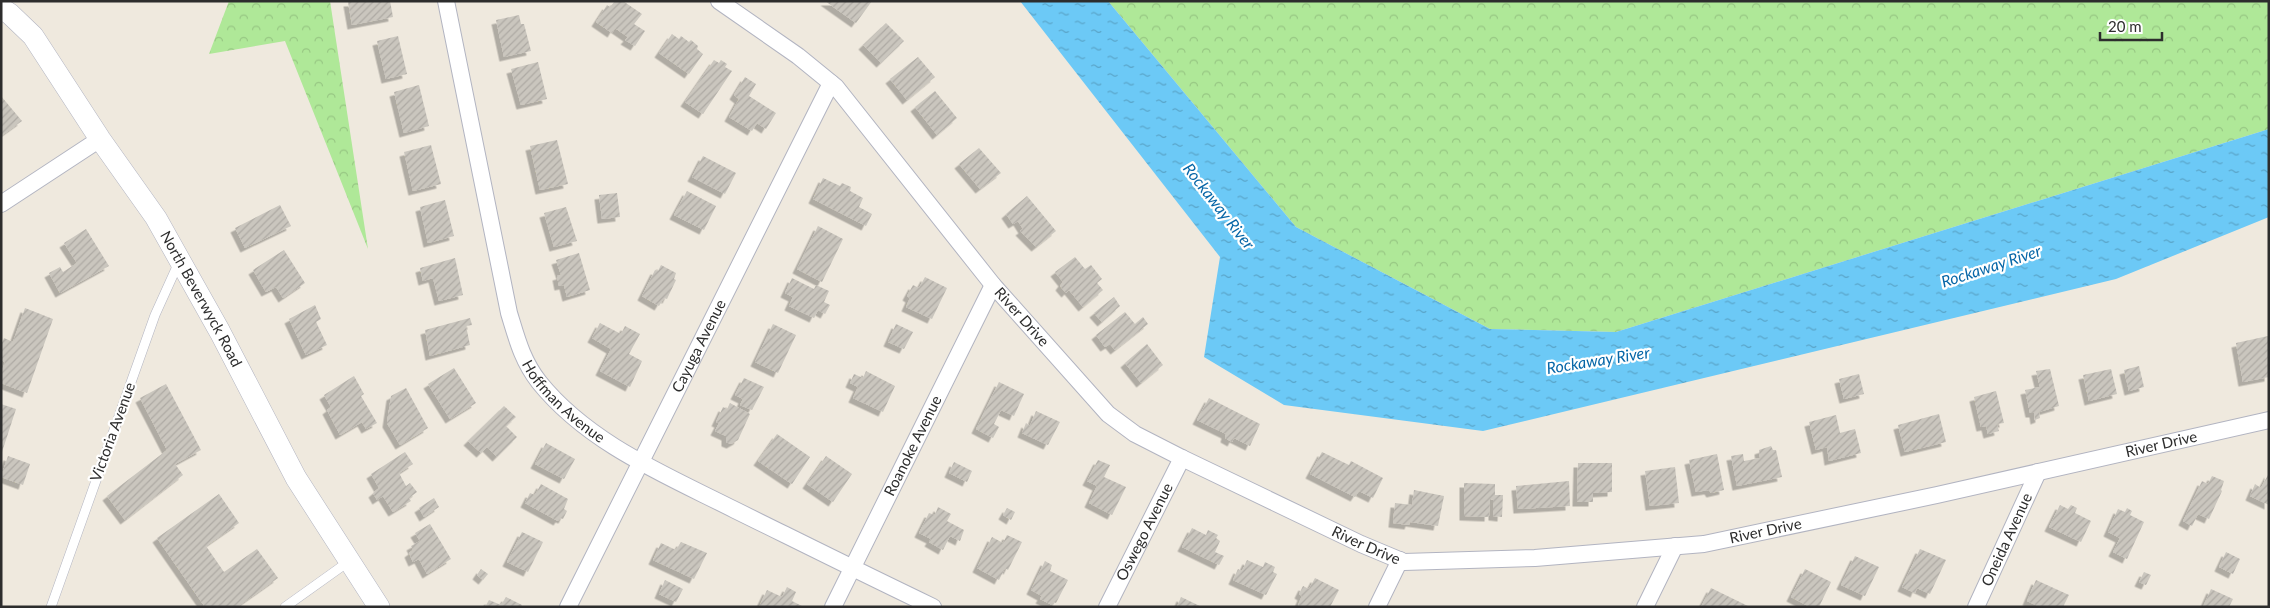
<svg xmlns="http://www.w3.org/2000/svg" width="2270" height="608" viewBox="0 0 2270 608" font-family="Lato,sans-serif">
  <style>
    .forest { fill: url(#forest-crowns) }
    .water { fill: url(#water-ripples) }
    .building { fill: url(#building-hatch); filter: url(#shadow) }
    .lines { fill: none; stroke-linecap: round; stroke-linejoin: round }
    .service-casing { stroke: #b2b4c1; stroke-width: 10 }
    .minor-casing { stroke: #b2b4c1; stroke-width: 18 }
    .tertiary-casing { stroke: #b2b4c1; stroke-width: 22 }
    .service { stroke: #fff; stroke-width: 9 }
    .minor { stroke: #fff; stroke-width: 16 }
    .tertiary { stroke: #fff; stroke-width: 21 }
    .labels { text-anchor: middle; stroke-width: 4.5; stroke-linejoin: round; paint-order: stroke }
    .street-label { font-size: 15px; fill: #2d2d2d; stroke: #fff }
    .water-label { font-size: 16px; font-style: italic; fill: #0666a7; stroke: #fff }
  </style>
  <defs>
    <pattern id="forest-crowns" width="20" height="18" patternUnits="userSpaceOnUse" patternTransform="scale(1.25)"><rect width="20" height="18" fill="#afe898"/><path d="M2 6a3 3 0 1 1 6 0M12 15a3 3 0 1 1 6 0" fill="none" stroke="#97c783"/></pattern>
    <pattern id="water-ripples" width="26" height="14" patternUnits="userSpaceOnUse" patternTransform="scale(1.25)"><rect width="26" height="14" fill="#6cc9f6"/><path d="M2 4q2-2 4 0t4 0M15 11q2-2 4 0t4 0" fill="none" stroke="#59a4c8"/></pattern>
    <pattern id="building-hatch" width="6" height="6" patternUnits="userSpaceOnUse" patternTransform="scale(1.25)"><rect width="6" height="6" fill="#cac6be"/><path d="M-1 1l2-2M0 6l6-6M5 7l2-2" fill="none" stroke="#aeaaa4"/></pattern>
    <filter id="shadow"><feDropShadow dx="-4.5" dy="4.5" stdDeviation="0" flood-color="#0004"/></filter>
  </defs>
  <rect width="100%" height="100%" fill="#efe9de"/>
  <!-- forest -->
  <g class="forest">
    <polygon points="229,1 330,1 368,249 285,41 209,54"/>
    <polygon points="1108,1 2269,1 2269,129 1616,332 1490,329 1296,227"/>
  </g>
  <!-- water -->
  <polygon class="water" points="1020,1 1108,1 1296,227 1490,329 1616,332 2269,129 2269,217 2116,279 1483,431 1284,405 1204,357 1220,257"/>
  <!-- building -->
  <g class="building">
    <polygon points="390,1 393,17 352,25 348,2"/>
    <polygon points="615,1 623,1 642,14 634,24 645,31 635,46 625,40 628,37 615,28 612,33 596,22 607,5 610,7"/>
    <polygon points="825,1 872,1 856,23"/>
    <polygon points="519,15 521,24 524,24 531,51 504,57 496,20"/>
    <polygon points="886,23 904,41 881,63 863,45"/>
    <polygon points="672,34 679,39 681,36 689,42 691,40 698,46 697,49 703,54 689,74 659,53"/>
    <polygon points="398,36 407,74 386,79 377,41"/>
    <polygon points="918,57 935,77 907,100 890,79"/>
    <polygon points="714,60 719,63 721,60 727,64 725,67 732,71 703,114 685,102"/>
    <polygon points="538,62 547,99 521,105 511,69"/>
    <polygon points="745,77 756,84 749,96 776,113 766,129 757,123 752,131 729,117 739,99 734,95"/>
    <polygon points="419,85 429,126 404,133 394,92"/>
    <polygon points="935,91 957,118 937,135 915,107"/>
    <polygon points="1,96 22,121 1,136"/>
    <polygon points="557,140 568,184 540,190 530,146"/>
    <polygon points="431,145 441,184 413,191 404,152"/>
    <polygon points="979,148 1001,173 980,189 959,164"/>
    <polygon points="703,156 736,173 725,194 692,177"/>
    <polygon points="823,178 840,186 842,183 851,187 850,191 863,198 859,207 872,214 866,226 813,199"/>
    <polygon points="687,191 716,206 704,230 674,215"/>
    <polygon points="617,193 620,217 602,219 599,195"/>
    <polygon points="1027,196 1056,231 1036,247 1020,231 1023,229 1018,221 1013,224 1006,214"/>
    <polygon points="445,200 454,236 428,243 420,207"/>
    <polygon points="280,205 291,226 245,248 235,228"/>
    <polygon points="566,207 577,241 554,247 544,213"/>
    <polygon points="818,226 843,239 822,282 797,269"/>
    <polygon points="86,229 109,266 60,293 49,273 60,267 63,272 77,263 64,243"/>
    <polygon points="284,250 305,283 283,298 276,287 266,292 253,270"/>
    <polygon points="579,253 590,290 567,297 564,285 559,286 557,276 561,275 556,260"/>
    <polygon points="1075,257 1085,269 1091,265 1102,279 1097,283 1103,290 1083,307 1069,290 1066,293 1060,286 1063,282 1055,272"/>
    <polygon points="455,258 463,295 439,301 433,278 423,281 420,268"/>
    <polygon points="661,265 676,273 674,279 676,280 667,299 664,298 659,306 642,296 655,270 658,271"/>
    <polygon points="925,277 947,288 932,319 906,307 910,298 907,296 913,285 919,288"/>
    <polygon points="792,278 814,289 816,285 829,291 824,302 830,305 825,314 818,310 814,318 789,306 793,297 785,293"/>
    <polygon points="1114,297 1120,306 1102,322 1094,313"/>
    <polygon points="315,305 321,319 316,322 327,345 306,355 289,319"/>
    <polygon points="25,308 53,319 27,393 1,383 1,373 5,362 1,360 1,345 4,338 13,342"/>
    <polygon points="1125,312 1135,324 1143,317 1148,324 1115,350 1110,344 1105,347 1096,335"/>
    <polygon points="470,318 472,325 466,326 470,345 430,356 425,330"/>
    <polygon points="600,323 621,334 625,326 640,334 629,354 642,361 630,387 600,371 611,349 592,338"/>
    <polygon points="773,324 796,335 778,373 755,362"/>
    <polygon points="896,324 913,332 904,349 888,342"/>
    <polygon points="2268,336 2269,377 2243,382 2236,343"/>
    <polygon points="1147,344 1163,365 1141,383 1125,363"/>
    <polygon points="2139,366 2144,387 2129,391 2124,370"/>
    <polygon points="454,368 476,403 450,419 428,384"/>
    <polygon points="2050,369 2059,406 2039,412 2040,418 2035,420 2034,413 2030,413 2025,390 2040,387 2036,371"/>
    <polygon points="2111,369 2117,394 2089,401 2083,375"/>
    <polygon points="866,371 895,386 883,412 853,398 858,387 850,383 854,374 863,378"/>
    <polygon points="1859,374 1864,394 1844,399 1839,379"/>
    <polygon points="354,376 364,394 361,396 377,423 366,429 362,422 340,435 327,410 331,407 324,395"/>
    <polygon points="744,378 764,387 752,410 740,405 743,399 735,395"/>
    <polygon points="999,382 1024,394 1014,416 1001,410 994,424 999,427 993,438 976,429"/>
    <polygon points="166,384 201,450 175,464 183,475 125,520 107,496 167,450 140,398"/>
    <polygon points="406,388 428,428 400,445 387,423 391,396"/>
    <polygon points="1996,391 2004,423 1997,424 1999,431 1988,434 1986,426 1981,427 1974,397"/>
    <polygon points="1209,398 1260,424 1250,446 1234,438 1232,442 1225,438 1226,434 1197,420"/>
    <polygon points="730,403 750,414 738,440 731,444 726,442 726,436 715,431 719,423 716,422 723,407 727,409"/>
    <polygon points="1,404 16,409 2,452 1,452"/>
    <polygon points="504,406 516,417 506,426 517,437 497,457 487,447 481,453 468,441"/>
    <polygon points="1036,411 1060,422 1048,445 1022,433 1026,423 1030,426"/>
    <polygon points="1939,414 1946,442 1905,452 1898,425"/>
    <polygon points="1836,415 1840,433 1855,429 1861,453 1829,461 1827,447 1816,450 1809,422"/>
    <polygon points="777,434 810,457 792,484 758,461"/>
    <polygon points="546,443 575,459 564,479 535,464"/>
    <polygon points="1771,446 1773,450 1776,450 1782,477 1737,486 1731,456 1743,454 1744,461 1760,458 1759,450"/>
    <polygon points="405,452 413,464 399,473 406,486 410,483 417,492 409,498 411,501 393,512 383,496 377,500 373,493 379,488 371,474"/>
    <polygon points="1322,452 1349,465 1351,461 1383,478 1373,498 1359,491 1355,497 1310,474"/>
    <polygon points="1717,454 1724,490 1711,493 1709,490 1696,492 1689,460"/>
    <polygon points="8,456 30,464 23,485 1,477"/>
    <polygon points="826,456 852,474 833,502 807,484"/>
    <polygon points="1098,460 1110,465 1104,477 1126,487 1112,515 1089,503 1097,486 1087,481"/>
    <polygon points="954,462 972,471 967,482 949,473"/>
    <polygon points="1578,463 1612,463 1612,492 1593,493 1593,502 1577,502"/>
    <polygon points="1675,467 1679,503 1650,506 1645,471"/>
    <polygon points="2269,473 2269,505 2250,496 2255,484 2261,488"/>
    <polygon points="2212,476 2224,481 2221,490 2222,491 2209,519 2198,514 2192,526 2183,521 2202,481 2208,484"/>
    <polygon points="1569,481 1570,506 1518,509 1516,486"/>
    <polygon points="1464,483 1495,484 1495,495 1503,495 1502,517 1493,516 1493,499 1490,499 1489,517 1464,516"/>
    <polygon points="541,484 568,499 564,509 567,511 563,519 560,518 558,521 525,503 530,493 535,495"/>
    <polygon points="1414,490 1444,496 1438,526 1410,522 1409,525 1393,523 1395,503 1412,505"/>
    <polygon points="219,494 239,523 206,546 224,572 257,549 278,578 237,607 205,607 157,538"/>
    <polygon points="434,498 439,507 424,517 419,508"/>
    <polygon points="2060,505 2068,509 2071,505 2077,508 2075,513 2091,521 2081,542 2049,527"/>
    <polygon points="938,507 951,514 947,521 964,530 960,541 950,536 943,550 929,542 931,539 919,533 929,513 935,515"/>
    <polygon points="1007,508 1015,512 1011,520 1003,515"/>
    <polygon points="2127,508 2132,511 2130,515 2144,522 2127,559 2113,552 2120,538 2108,532 2118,509 2125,512"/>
    <polygon points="430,524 451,559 427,574 419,559 413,562 409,553 413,550 411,546 420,541 415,533"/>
    <polygon points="1192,528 1206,535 1208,530 1218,535 1216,538 1220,541 1215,552 1224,556 1219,565 1182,547"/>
    <polygon points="522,532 543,542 528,572 507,562"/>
    <polygon points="1007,535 1022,542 1008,570 1005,568 999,580 977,568 992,537 1003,543"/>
    <polygon points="681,542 707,553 694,579 653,560 661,543 676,550"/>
    <polygon points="1920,549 1946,560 1930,594 1917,588 1915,593 1902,587"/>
    <polygon points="2226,552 2240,559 2233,574 2219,567"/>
    <polygon points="1855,556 1879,567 1865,596 1841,585"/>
    <polygon points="1247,560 1263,567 1265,562 1275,567 1273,572 1277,574 1266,595 1233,580 1238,569 1242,571"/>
    <polygon points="1045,561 1052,565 1050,571 1068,580 1056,603 1053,602 1052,605 1040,599 1042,596 1031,590"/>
    <polygon points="481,569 488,574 483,580 477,575"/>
    <polygon points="1805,569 1831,582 1819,607 1810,607 1791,597"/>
    <polygon points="2144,572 2151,575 2146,585 2139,582"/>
    <polygon points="1315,578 1339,590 1330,607 1302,607 1298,605 1302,596 1299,594 1303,586 1309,589"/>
    <polygon points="665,580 683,589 676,602 659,594"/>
    <polygon points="2036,580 2069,595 2063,607 2040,607 2027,601"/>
    <polygon points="787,587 796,592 792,601 804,607 759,607 767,590 782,597"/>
    <polygon points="1711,588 1750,607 1701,607"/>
    <polygon points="2211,589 2233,599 2229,607 2203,607"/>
    <polygon points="506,597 522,605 521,607 485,607 489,600 501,605"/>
    <polygon points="1181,597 1202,607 1177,607"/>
  </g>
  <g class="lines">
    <defs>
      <g id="service">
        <polyline points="51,607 155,315 179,262"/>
        <polyline points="285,607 348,562"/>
      </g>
      <g id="minor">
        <path id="s1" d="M446 1 509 313C517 339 522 360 539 382 589 444 666 475 735 510 800 542 866 575 933 607"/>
        <path id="s2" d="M719 1 798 56 836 87 993 285 1108 414 1135 434 1182 458 1361 544 1404 562 1535 558 1704 544 1937 495 2269 420"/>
        <polyline points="1,204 100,139"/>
        <path id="s3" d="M568 607 831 83"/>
        <path id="s4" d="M833 607 993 285"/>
        <path id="s5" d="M1107 607 1182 458"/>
        <polyline points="1377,607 1400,560"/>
        <polyline points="1645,607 1675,546"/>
        <path id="s6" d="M1976 607 2038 472"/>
      </g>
      <g id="tertiary">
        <path id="s7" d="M1 8 10 14 33 36 100 139 156 218 220 332 296 478 379 607"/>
      </g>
    </defs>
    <!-- service casing -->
    <use href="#service" class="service-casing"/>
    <!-- minor casing -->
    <use href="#minor" class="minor-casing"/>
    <!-- tertiary casing -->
    <use href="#tertiary" class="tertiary-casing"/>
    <!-- service -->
    <use href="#service" class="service"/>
    <!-- minor -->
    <use href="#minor" class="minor"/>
    <!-- tertiary -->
    <use href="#tertiary" class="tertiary"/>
  </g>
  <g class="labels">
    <!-- street labels -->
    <g class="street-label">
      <text dy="5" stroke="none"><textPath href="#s7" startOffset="355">North Beverwyck Road</textPath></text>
      <text dy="5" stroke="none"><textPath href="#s2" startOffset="441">River Drive</textPath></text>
      <text dy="5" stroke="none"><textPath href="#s3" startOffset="292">Cayuga Avenue</textPath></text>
      <text dy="5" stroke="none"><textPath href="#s1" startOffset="425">Hoffman Avenue</textPath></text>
      <text transform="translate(113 432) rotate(-70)" y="5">Victoria Avenue</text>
      <text dy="5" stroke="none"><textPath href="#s2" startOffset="1671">River Drive</textPath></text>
      <text dy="5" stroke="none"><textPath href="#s4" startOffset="180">Roanoke Avenue</textPath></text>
      <text dy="5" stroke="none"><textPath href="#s2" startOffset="1266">River Drive</textPath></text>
      <text dy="5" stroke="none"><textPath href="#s5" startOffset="84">Oswego Avenue</textPath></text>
      <text dy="5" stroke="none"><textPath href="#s6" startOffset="74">Oneida Avenue</textPath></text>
      <text dy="5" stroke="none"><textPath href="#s2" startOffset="861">River Drive</textPath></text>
    </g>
    <!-- water labels -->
    <g class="water-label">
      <text transform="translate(1219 206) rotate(52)" y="6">Rockaway River</text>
      <text transform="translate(1991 266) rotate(-18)" y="6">Rockaway River</text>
      <text transform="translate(1598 360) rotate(-9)" y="6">Rockaway River</text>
    </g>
  </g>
  <!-- border -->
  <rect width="2270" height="608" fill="none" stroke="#2d2d2d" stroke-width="5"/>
  <!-- scale -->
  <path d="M2100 32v8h62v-8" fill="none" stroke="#2d2d2d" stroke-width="2.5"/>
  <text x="2108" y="32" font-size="15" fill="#2d2d2d" stroke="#ffffff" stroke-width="4" paint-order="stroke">20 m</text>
</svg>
